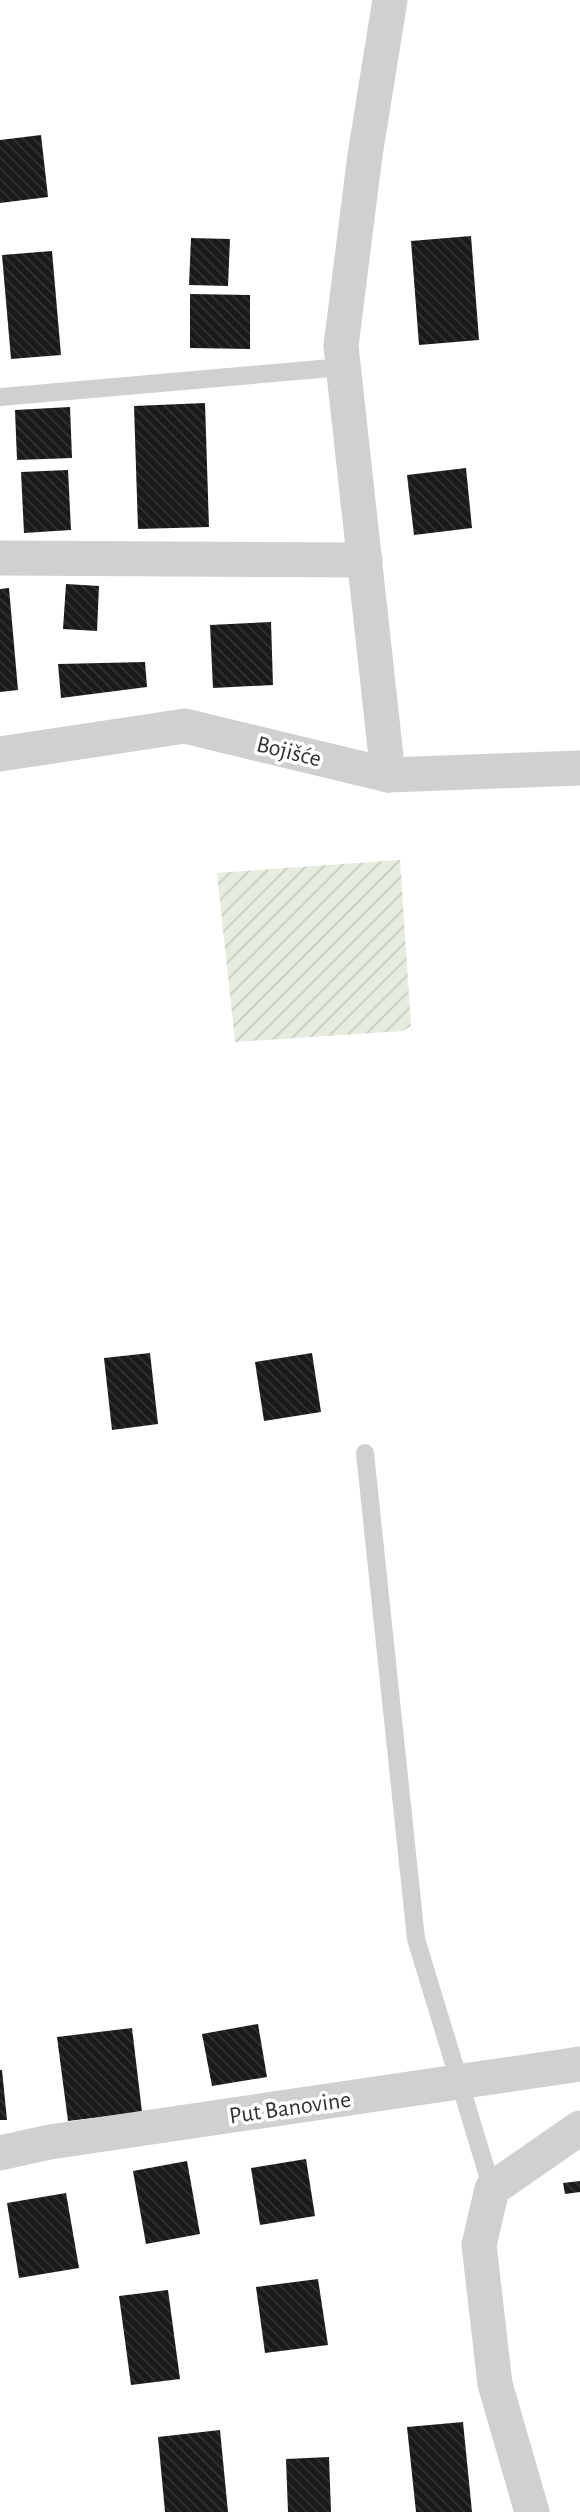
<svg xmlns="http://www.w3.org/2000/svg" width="580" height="2512" viewBox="0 0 580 2512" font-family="'Alegreya Sans',sans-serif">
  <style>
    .garden { fill: url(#garden-furrows) }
    .building { fill: url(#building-back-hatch) }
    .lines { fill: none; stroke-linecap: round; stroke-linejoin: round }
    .service { stroke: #d0d0d0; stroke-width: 18 }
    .minor { stroke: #d0d0d0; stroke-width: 35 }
    .labels { text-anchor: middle; stroke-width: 7; stroke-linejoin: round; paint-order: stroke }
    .street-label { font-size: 24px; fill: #333; stroke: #fff }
  </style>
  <defs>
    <pattern id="garden-furrows" width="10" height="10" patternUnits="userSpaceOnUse" patternTransform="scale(1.75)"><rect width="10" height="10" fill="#e6ecdf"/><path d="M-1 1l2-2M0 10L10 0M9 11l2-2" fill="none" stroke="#c6cbc0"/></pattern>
    <pattern id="building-back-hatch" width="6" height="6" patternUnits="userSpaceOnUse" patternTransform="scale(1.75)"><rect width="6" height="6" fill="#1a1a1a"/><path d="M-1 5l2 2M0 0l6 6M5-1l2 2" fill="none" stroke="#333"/></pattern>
  </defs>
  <rect width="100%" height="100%" fill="#fff"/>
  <!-- garden -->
  <polygon class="garden" points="400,860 411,1026 403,1031 235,1042 217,873"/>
  <!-- building -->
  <g class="building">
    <polygon points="41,135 48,197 0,203 0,140"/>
    <polygon points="471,236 479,340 419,345 411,241"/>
    <polygon points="191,238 230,239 228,286 189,285"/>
    <polygon points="52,251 61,355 11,359 2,255"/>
    <polygon points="190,294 250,295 250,349 190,348"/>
    <polygon points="205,403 209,527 138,529 134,406"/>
    <polygon points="70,407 72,458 17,460 15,410"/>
    <polygon points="466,468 472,528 414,535 407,475"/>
    <polygon points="68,470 71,530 24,533 21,472"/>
    <polygon points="66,584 99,586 97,631 63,629"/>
    <polygon points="9,588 18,690 0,692 0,589"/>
    <polygon points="271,622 273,685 213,688 210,625"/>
    <polygon points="145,662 147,687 61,698 58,664"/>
    <polygon points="150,1353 158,1424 112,1430 104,1358"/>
    <polygon points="312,1353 321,1412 264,1421 255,1362"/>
    <polygon points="258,2024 267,2077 212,2086 202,2034"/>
    <polygon points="132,2028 142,2112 68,2121 57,2037"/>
    <polygon points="0,2070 2,2070 7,2120 0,2120"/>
    <polygon points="306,2159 315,2216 260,2225 251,2168"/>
    <polygon points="187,2161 200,2234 146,2244 133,2171"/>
    <polygon points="580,2181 580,2192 565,2194 563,2183"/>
    <polygon points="66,2193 79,2268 19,2278 7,2203"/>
    <polygon points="318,2279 328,2345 265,2353 256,2287"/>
    <polygon points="168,2290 180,2379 131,2385 119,2296"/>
    <polygon points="463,2422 472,2512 416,2512 407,2427"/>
    <polygon points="220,2430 228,2512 165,2512 158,2437"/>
    <polygon points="329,2457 331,2512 288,2512 286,2459"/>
  </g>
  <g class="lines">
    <!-- service -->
    <g class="service">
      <polyline points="0,397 343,367"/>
      <polyline points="365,1453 416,1939 492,2189"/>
    </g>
    <!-- minor -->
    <g class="minor">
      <polyline points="0,558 365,560"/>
      <polyline points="0,754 185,726 388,775 580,768"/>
      <polyline points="388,775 341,346 365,155 390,0"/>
      <polyline points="0,2153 50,2142 580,2064"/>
      <polyline points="532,2512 495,2384 479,2245 492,2189 580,2128"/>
    </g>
  </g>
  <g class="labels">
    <!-- street labels -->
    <g class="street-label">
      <text transform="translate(289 751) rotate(14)" y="8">Bojišće</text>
      <text transform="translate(290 2107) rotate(-8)" y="8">Put Banovine</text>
    </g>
  </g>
</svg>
